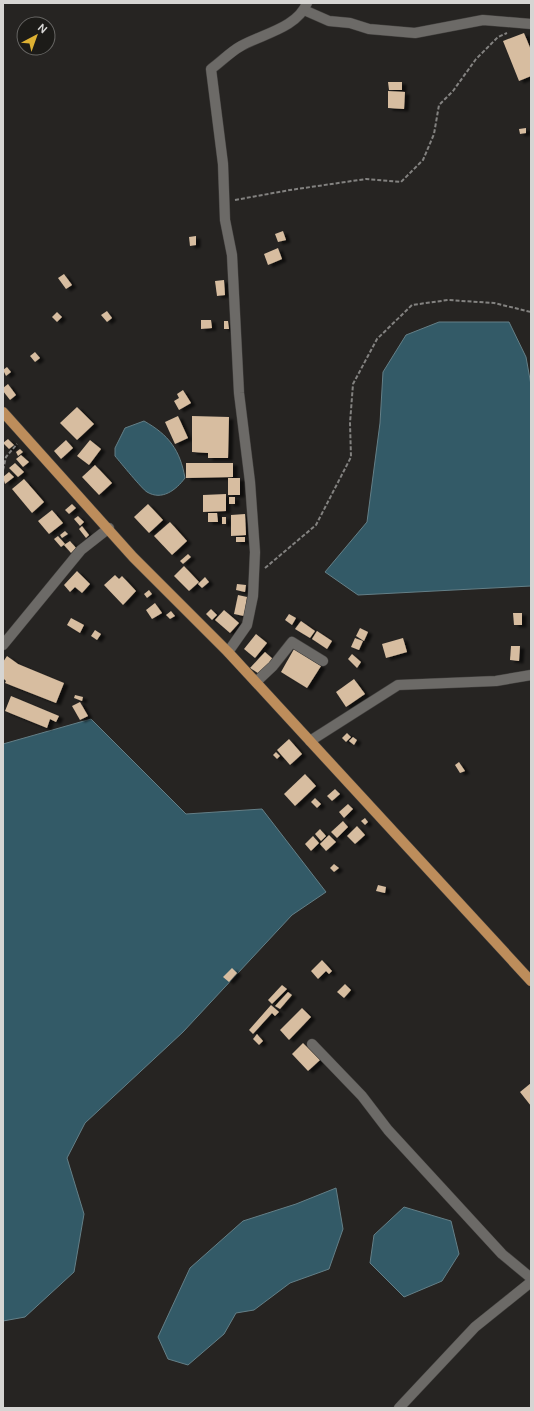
<svg xmlns="http://www.w3.org/2000/svg" width="534" height="1411" viewBox="0 0 534 1411" font-family="'DM Sans',sans-serif">
  <style>
    .water { fill: #335a67; stroke: #647f87 }
    .building { fill: #d7bda0; filter: url(#shadow) }
    .lines { fill: none; stroke-linecap: round; stroke-linejoin: round }
    .minor-casing { stroke: #43413f; stroke-width: 11 }
    .major-casing { stroke: #43413f; stroke-width: 11 }
    .path { stroke: #838280; stroke-width: 2; stroke-dasharray: 4 2; stroke-linecap: butt }
    .minor { stroke: #6c6a67; stroke-width: 10 }
    .major { stroke: #bd8d5b; stroke-width: 10 }
  </style>
  <defs>
    <filter id="shadow"><feDropShadow dx="4.5" dy="2.5" stdDeviation="1" flood-color="#0009"/></filter>
  </defs>
  <rect width="100%" height="100%" fill="#262422"/>
  <!-- water -->
  <g class="water">
    <polygon points="439,322 509,322 526,357 531,385 531,586 358,595 325,572 367,522 380,423 383,372 406,335"/>
    <path d="M144 421C169 435 180 450 185 478 176 490 162 501 147 492 142 489 121 463 115 456V448L125 428Z"/>
    <polygon points="91,719 186,814 262,809 326,892 292,915 183,1032 85,1123 67,1158 84,1214 74,1272 25,1317 3,1321 3,744"/>
    <polygon points="336,1188 343,1229 329,1269 290,1283 254,1310 236,1313 224,1334 188,1365 168,1359 158,1337 190,1268 243,1221 296,1204"/>
    <polygon points="404,1207 451,1221 459,1254 442,1281 404,1297 370,1263 374,1235"/>
  </g>
  <!-- building -->
  <g class="building">
    <polygon points="524,33 531,50 531,76 519,81 503,41"/>
    <polygon points="388,82 402,82 402,90 389,90"/>
    <polygon points="388,91 405,92 404,109 388,108"/>
    <polygon points="526,128 526,133 520,134 519,129"/>
    <polygon points="283,231 286,240 278,242 275,234"/>
    <polygon points="196,236 196,245 190,246 189,237"/>
    <polygon points="278,248 282,259 268,265 264,254"/>
    <polygon points="64,274 72,285 66,289 58,278"/>
    <polygon points="224,280 225,295 217,296 215,281"/>
    <polygon points="107,311 112,318 107,322 101,315"/>
    <polygon points="57,312 62,317 57,322 52,317"/>
    <polygon points="201,320 211,320 212,328 201,329"/>
    <polygon points="224,321 228,321 229,329 224,329"/>
    <polygon points="35,352 40,358 35,362 30,356"/>
    <polygon points="7,367 11,372 6,376 3,370"/>
    <polygon points="8,384 16,395 10,400 3,391 3,388"/>
    <polygon points="183,390 191,403 179,410 174,401 179,398 177,394"/>
    <polygon points="77,407 94,424 77,440 60,423"/>
    <polygon points="178,416 188,438 175,444 165,422"/>
    <polygon points="192,416 229,417 228,458 208,458 208,453 192,452"/>
    <polygon points="8,439 14,445 9,449 3,443"/>
    <polygon points="66,440 73,448 61,459 54,451"/>
    <polygon points="90,440 101,449 89,465 77,456"/>
    <polygon points="20,449 23,452 18,456 16,452"/>
    <polygon points="21,455 29,462 23,467 16,459"/>
    <polygon points="15,463 24,472 18,477 9,468"/>
    <polygon points="186,463 233,463 233,477 186,478"/>
    <polygon points="95,465 112,483 99,495 82,477"/>
    <polygon points="9,472 14,477 5,484 3,477"/>
    <rect x="228" y="478" width="12" height="17"/>
    <polygon points="24,479 44,502 32,513 12,489"/>
    <polygon points="226,494 226,511 203,512 203,495"/>
    <rect x="229" y="497" width="6" height="7"/>
    <polygon points="72,504 76,508 69,514 65,510"/>
    <polygon points="148,504 163,520 149,533 134,517"/>
    <polygon points="52,510 63,523 49,534 38,521"/>
    <polygon points="208,513 217,513 218,522 208,522"/>
    <polygon points="245,514 246,535 231,536 231,515"/>
    <polygon points="78,516 84,522 80,526 74,519"/>
    <rect x="222" y="517" width="4" height="7"/>
    <polygon points="170,522 187,541 172,555 154,536"/>
    <polygon points="82,526 89,535 86,538 79,529"/>
    <polygon points="65,531 68,534 62,538 60,535"/>
    <polygon points="58,536 65,544 61,547 54,539"/>
    <rect x="236" y="537" width="9" height="5"/>
    <polygon points="70,541 76,548 71,553 64,545"/>
    <polygon points="188,554 191,557 183,564 180,561"/>
    <polygon points="184,566 199,582 189,591 174,576"/>
    <polygon points="77,571 90,584 82,593 75,587 70,592 64,585"/>
    <polygon points="115,575 119,579 122,576 136,591 123,605 104,585"/>
    <polygon points="205,577 209,582 202,588 198,584"/>
    <polygon points="237,584 246,585 245,592 236,590"/>
    <polygon points="149,590 152,594 147,598 144,594"/>
    <polygon points="238,595 247,597 244,616 234,614"/>
    <polygon points="155,603 162,613 152,619 146,610"/>
    <polygon points="211,609 217,615 212,620 206,614"/>
    <polygon points="224,610 239,623 230,633 215,620"/>
    <polygon points="171,611 175,616 170,619 166,615"/>
    <polygon points="513,613 522,613 522,625 514,625"/>
    <polygon points="289,614 296,618 292,625 285,620"/>
    <polygon points="71,618 84,625 80,633 67,625"/>
    <polygon points="301,621 315,631 310,638 295,629"/>
    <polygon points="360,628 368,632 364,641 356,636"/>
    <polygon points="95,630 101,634 97,640 91,636"/>
    <polygon points="317,631 332,641 327,649 312,639"/>
    <polygon points="256,634 267,643 255,658 244,649"/>
    <polygon points="355,638 363,641 359,650 351,647"/>
    <polygon points="403,638 407,652 386,658 382,644"/>
    <polygon points="511,646 520,646 519,661 510,660"/>
    <polygon points="294,649 321,666 307,688 281,672"/>
    <polygon points="265,652 274,660 261,675 250,668"/>
    <polygon points="352,654 361,662 357,668 348,659"/>
    <polygon points="7,656 18,664 64,683 56,703 5,683 6,681 3,678 3,662"/>
    <polygon points="354,679 365,694 346,707 336,692"/>
    <polygon points="75,695 83,697 82,701 74,698"/>
    <polygon points="11,696 59,716 56,722 50,719 47,728 5,711"/>
    <polygon points="80,702 88,716 80,720 72,706"/>
    <polygon points="347,733 351,737 346,742 342,738"/>
    <polygon points="353,737 357,740 354,745 349,741"/>
    <polygon points="289,739 302,754 290,765 277,750"/>
    <polygon points="276,752 280,756 277,759 273,755"/>
    <polygon points="459,762 465,771 460,773 455,765"/>
    <polygon points="305,774 316,786 295,806 284,794"/>
    <polygon points="335,789 340,794 332,801 327,796"/>
    <polygon points="315,798 321,804 317,808 311,802"/>
    <polygon points="348,804 353,809 344,818 339,812"/>
    <polygon points="365,818 368,822 365,825 361,821"/>
    <polygon points="343,821 348,827 337,838 331,832"/>
    <polygon points="357,826 365,835 355,844 347,836"/>
    <polygon points="320,829 326,836 321,841 315,834"/>
    <polygon points="329,835 336,842 326,851 320,844"/>
    <polygon points="313,836 319,843 311,851 305,844"/>
    <polygon points="334,864 339,868 334,872 330,868"/>
    <polygon points="378,885 386,887 385,893 376,891"/>
    <polygon points="322,960 332,971 329,974 326,971 318,979 311,971"/>
    <polygon points="232,968 237,973 229,982 223,977"/>
    <polygon points="345,984 351,990 344,998 337,992"/>
    <polygon points="282,985 287,989 272,1004 268,1000"/>
    <polygon points="288,992 292,995 280,1009 275,1006"/>
    <polygon points="271,1005 279,1012 275,1016 272,1013 253,1034 249,1030"/>
    <polygon points="302,1008 311,1017 289,1040 280,1030"/>
    <polygon points="257,1034 263,1041 259,1045 253,1039"/>
    <polygon points="303,1043 320,1060 308,1071 292,1054"/>
    <polygon points="531,1083 531,1106 520,1092"/>
  </g>
  <g class="lines">
    <defs>
      <g id="minor">
        <polyline points="304,10 329,21 350,23 369,29 415,33 483,20 531,24"/>
        <polyline points="3,645 81,550 109,528"/>
        <path d="M228 652 247 625 253 596 255 552 250 482 239 393 232 255 225 220 223 164 211 69C221 62 230 52 241 46 262 34 297 28 307 3"/>
        <polyline points="256,682 273,666 292,642 323,661"/>
        <polyline points="310,741 398,685 496,681 531,675"/>
        <polyline points="312,1044 362,1096 388,1130 502,1254 531,1278"/>
        <polyline points="399,1408 475,1327 531,1282"/>
      </g>
      <polyline id="major" points="3,412 133,557 228,652 531,981"/>
    </defs>
    <!-- minor casing -->
    <use href="#minor" class="minor-casing"/>
    <!-- major casing -->
    <use href="#major" class="major-casing"/>
    <!-- path -->
    <g class="path">
      <polyline points="235,200 290,190 366,179 401,182 423,160 434,134 439,105 453,91 476,59 498,37 507,33"/>
      <polyline points="3,470 6,457 17,444"/>
      <polyline points="265,568 316,525 351,457 350,423 353,384 377,339 412,305 448,300 494,303 531,312"/>
    </g>
    <!-- minor -->
    <use href="#minor" class="minor"/>
    <!-- major -->
    <use href="#major" class="major"/>
  </g>
  <!-- border -->
  <rect width="534" height="1411" fill="none" stroke="#d6d5d3" stroke-width="8"/>
  <!-- north arrow -->
  <g transform="translate(36 36) rotate(41)"><circle r="19" fill="#1c1b18" stroke="#666563"/>
  <path d="M0-3L7 15L0 10L-7 15Z" fill="#deb133"/>
  <text y="-6" font-size="11" font-weight="bold" text-anchor="middle" fill="#d6d5d3">N</text>
  </g>
</svg>
